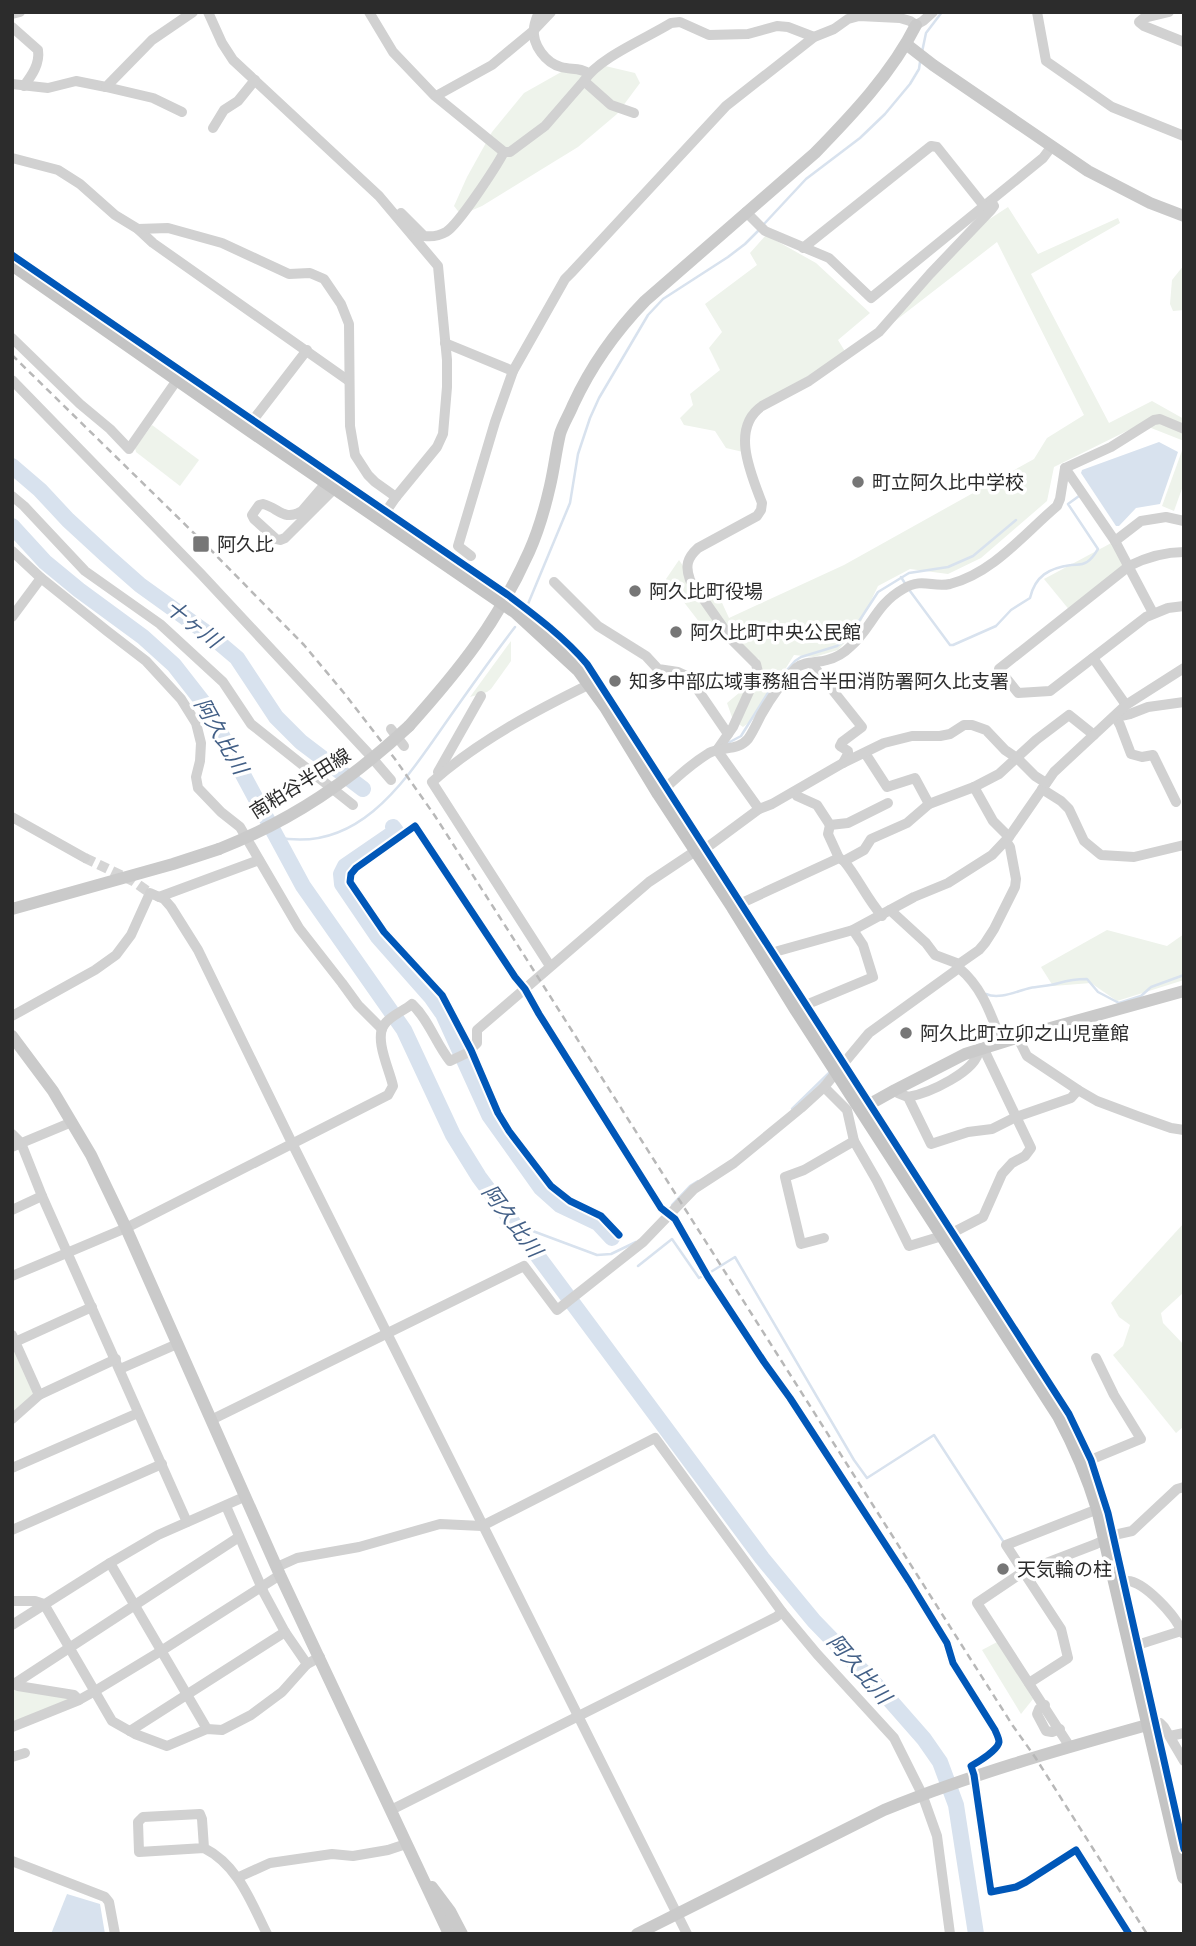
<svg xmlns="http://www.w3.org/2000/svg" width="1196" height="1946" viewBox="0 0 1196 1946" font-family="Helvetica,'Noto Sans JP',sans-serif">
  <style>
    .green { fill: #eef3eb }
    .water { fill: #d8e2ee }
    .lines { fill: none; stroke-linecap: round; stroke-linejoin: round }
    .stream { stroke: #d8e2ee; stroke-width: 2.5 }
    .river { stroke: #d8e2ee; stroke-width: 16 }
    .street-tunnel { stroke: #d5d5d5; stroke-width: 10; stroke-dasharray: 10 5; stroke-linecap: butt }
    .street { stroke: #d1d1d1; stroke-width: 10 }
    .secondary { stroke: #cacaca; stroke-width: 12 }
    .primary { stroke: #c4c4c4; stroke-width: 14 }
    .rail { stroke: #b8b8b8; stroke-width: 2.5; stroke-dasharray: 7 5; stroke-linecap: butt }
    .secondary-bridge { stroke: #cacaca; stroke-width: 12 }
    .cycleway-casing { stroke: #fff; stroke-width: 11 }
    .cycleway { stroke: #0057b8; stroke-width: 7 }
    .poi-dot { fill: #767676; stroke: #fff; stroke-width: 2.5 }
    .labels { text-anchor: middle; stroke-width: 7; stroke-linejoin: round; paint-order: stroke }
    .poi-label { font-size: 19px; fill: #2c2c2c; stroke: #fff; text-anchor: start }
    .street-label { font-size: 19px; fill: #2c2c2c; stroke: #fff }
    .water-label { font-size: 21px; font-style: italic; fill: #425f86; stroke: #fff }
  </style>
  <rect width="100%" height="100%" fill="#fff"/>
  <!-- green -->
  <g class="green">
    <polygon points="601,65 635,73 640,83 617,114 578,147 482,206 461,215 454,206 467,177 492,132 524,93 563,71"/>
    <polygon points="1008,207 1038,254 1118,218 1120,223 1031,274 1109,423 1152,401 1184,419 1184,441 1141,424 1054,467 1047,501 981,558 948,574 910,569 878,586 858,628 838,650 814,657 794,655 755,718 743,727 733,720 727,703 752,682 759,659 729,643 700,623 666,579 679,560 696,585 712,581 729,618 844,565 1034,459 1047,438 1084,415 997,242 886,328 985,222"/>
    <polygon points="766,235 816,263 870,313 838,340 846,353 755,408 743,452 726,448 715,431 684,425 680,418 693,405 690,394 720,370 709,348 722,332 705,304 757,265 750,253"/>
    <polygon points="1184,265 1184,310 1173,311 1170,304 1172,280"/>
    <polygon points="152,425 199,460 180,486 136,452 135,448"/>
    <polygon points="1184,445 1184,483 1174,511 1162,506"/>
    <polygon points="1115,541 1129,566 1071,612 1044,579"/>
    <polygon points="511,641 511,661 491,689 487,692 470,697"/>
    <polygon points="1107,930 1167,946 1184,934 1184,980 1117,1001 1091,983 1053,986 1041,967"/>
    <polygon points="1184,1223 1184,1292 1161,1313 1163,1323 1184,1345 1184,1426 1176,1433 1113,1355 1123,1346 1130,1325 1119,1317 1111,1303"/>
    <polygon points="12,1335 39,1395 12,1419"/>
    <polygon points="999,1641 1033,1699 1021,1714 982,1650"/>
    <polygon points="12,1685 79,1700 12,1727"/>
  </g>
  <!-- water -->
  <g class="water">
    <polygon points="1159,442 1178,452 1160,504 1136,508 1119,526 1116,526 1081,473 1082,470"/>
    <polygon points="67,1894 100,1904 105,1934 51,1934"/>
  </g>
  <g class="lines">
    <!-- stream -->
    <g class="stream">
      <polyline points="922,52 926,33 942,12"/>
      <polyline points="764,224 806,179 860,138 885,114 910,84 919,69 920,62"/>
      <polyline points="901,577 906,585"/>
      <path d="M910 591 950 645H953L996 626 1011 610 1030 598C1035 576 1049 568 1071 565 1077 564 1081 566 1087 562 1092 559 1095 554 1098 549L1068 504 1079 496"/>
      <polyline points="528,604 570,503 578,454 590,418 599,398 648,315 663,299 728,257 745,244 760,229"/>
      <polyline points="728,743 741,736 771,688 795,661 801,657 837,646 848,638 878,592 909,573 948,567 973,556 1016,520"/>
      <path d="M276 837C360 855 407 778 449 718 470 688 492 657 515 627"/>
      <path d="M986 994C999 1000 1017 991 1030 988 1040 986 1050 986 1059 983 1069 980 1076 979 1087 979L1098 992 1119 1003 1141 996 1151 987 1184 975"/>
      <polyline points="792,1109 830,1072"/>
      <polyline points="672,1205 690,1186 698,1181"/>
      <polyline points="515,1227 522,1227 597,1255 611,1254 636,1242"/>
      <polyline points="638,1266 672,1239 699,1278 703,1276"/>
      <polyline points="709,1273 735,1257 854,1460 867,1478 934,1435 1003,1541"/>
    </g>
    <!-- river -->
    <g class="river">
      <polyline points="12,466 40,490 68,520 106,555 140,585 211,636 237,658 276,717 301,742 363,789"/>
      <polyline points="12,526 45,562 79,590 143,637 174,665 206,706 303,886 404,1030 453,1135 479,1177 762,1558 814,1621 881,1690 924,1739 940,1762 956,1805 976,1934"/>
      <polyline points="393,827 396,831 345,866 341,874 342,884 378,937 431,997 443,1014 489,1115 541,1188 560,1205 598,1223 612,1238"/>
    </g>
    <!-- street-tunnel -->
    <polyline class="street-tunnel" points="85,858 133,881 150,893"/>
    <!-- street -->
    <g class="street">
      <polyline points="208,12 222,43 233,60 379,196 438,266 447,360 447,387 443,434 437,447 396,497 380,520"/>
      <polyline points="369,12 393,52 434,95 504,152"/>
      <path d="M539 12C537 17 534 23 534 29 532 45 546 63 561 67 571 70 581 67 589 74"/>
      <polyline points="1037,12 1046,61 1112,107 1184,136"/>
      <polyline points="1169,12 1144,18 1139,22 1144,26 1184,42"/>
      <polyline points="12,14 20,12"/>
      <path d="M12 27 38 50C40 64 32 75 24 86"/>
      <polyline points="584,81 611,105 634,113"/>
      <polyline points="12,84 48,88 76,81 106,87 152,40 193,12"/>
      <polyline points="106,87 153,98 182,112"/>
      <polyline points="436,96 492,65 533,31 551,12"/>
      <polyline points="213,128 224,110 238,101 255,80"/>
      <polyline points="12,158 58,170 80,184 115,215 138,229 153,243 349,381"/>
      <polyline points="746,212 765,231 829,258 871,298 1043,158 1052,146"/>
      <path d="M401 213 424 236C432 237 439 236 446 232 459 224 496 167 504 152H510L545 126 584 81C598 58 647 38 671 23L680 22 709 35 748 34 777 26 788 27 814 37"/>
      <polyline points="138,229 168,228 222,243 289,274 310,273 324,279 341,304 349,324 350,426 355,455 368,475 375,482 396,497"/>
      <polyline points="803,248 931,146 937,147 984,206"/>
      <polyline points="12,338 80,404 110,429 129,449 177,380"/>
      <polyline points="445,343 513,371"/>
      <polyline points="12,380 201,574 367,752 391,780"/>
      <polyline points="247,428 307,350"/>
      <polyline points="1065,468 1115,541 1153,613"/>
      <path d="M326 483 302 511C284 522 279 508 263 504L259 505 252 515 254 519 276 539 280 540 285 538 334 489"/>
      <polyline points="12,496 24,506 85,571 160,624 223,682 251,724 353,805"/>
      <polyline points="1115,541 1141,521 1166,517 1184,521"/>
      <polyline points="12,551 41,578 107,631 146,661 181,699 196,723 201,743 200,761 196,777 198,788 221,812 240,827 299,928 342,983 358,1005 382,1029"/>
      <path d="M1184 552C1164 552 1147 557 1129 566L999 669 1018 693 1050 691 1146 617 1168 608 1184 606"/>
      <polyline points="471,556 458,546 495,422 513,371 565,279 571,273 726,106 814,37 834,29 848,19 859,16 900,18 910,21 916,25 923,21 933,12"/>
      <polyline points="554,582 598,626 646,656 658,669 678,672 689,677 728,734"/>
      <polyline points="12,617 41,578"/>
      <polyline points="1093,658 1126,705"/>
      <polyline points="811,663 862,727 842,742 840,746 848,751 848,754 843,763"/>
      <polyline points="1115,716 1120,725 1131,754 1142,757 1153,755 1176,802"/>
      <polyline points="1116,717 1130,714 1148,707 1184,702"/>
      <polyline points="391,729 404,746"/>
      <path d="M717 750 733 727 758 672 756 664 732 640 690 580C685 566 687 558 698 548L757 516 761 510 762 503C751 474 730 428 762 406L809 381 879 332 930 274 991 210 994 206 991 201"/>
      <polyline points="717,750 759,809"/>
      <polyline points="865,753 887,787 915,778 929,804"/>
      <polyline points="438,772 481,696"/>
      <polyline points="974,787 999,774 1036,740 1069,715 1094,735"/>
      <polyline points="1042,789 1061,801 1069,809 1084,841 1101,855 1134,857 1184,845"/>
      <polyline points="794,792 797,796 817,805 830,825 848,823 888,803"/>
      <path d="M659 794C675 779 691 764 709 753 722 746 738 751 748 739 753 732 757 723 761 715 770 699 783 681 796 668 804 661 817 663 827 660 835 658 844 653 850 647 872 628 875 605 903 589 923 577 932 588 950 584 993 573 1024 534 1057 506L1060 499 1065 468 1111 447 1154 420 1160 419 1184 429"/>
      <polyline points="12,817 85,858"/>
      <polyline points="830,825 828,834 839,858"/>
      <polyline points="159,897 259,860"/>
      <polyline points="733,907 839,858 844,861"/>
      <polyline points="890,910 926,943 935,955 959,964 979,950 985,943 994,929 1015,887 1016,879 1010,847 1006,841"/>
      <path d="M882 916C867 899 858 878 844 861L864 850 871 839 907 823 929 804 974 787 993 821 1009 837"/>
      <polyline points="764,957 778,951 853,930 914,897 948,883 992,855 1009,837 1054,772 1126,705 1184,668"/>
      <path d="M550 966 432 782C478 741 535 711 590 684"/>
      <path d="M959 968C983 988 991 1015 1002 1043"/>
      <polyline points="796,1009 873,977 863,945 853,930"/>
      <polyline points="12,1016 95,970 116,955 131,935 150,893 164,899 171,907 198,950 292,1143 687,1934"/>
      <polyline points="1018,1038 1027,1056 1078,1090 1097,1101 1137,1116 1171,1128 1184,1130"/>
      <polyline points="824,1087 847,1110 854,1141 877,1181 909,1246 952,1233 983,1217 1002,1174 1012,1163 1025,1156 1031,1148 987,1056 984,1048"/>
      <polyline points="895,1090 898,1093 908,1097 931,1144 968,1132 992,1129 1016,1117 1071,1098 1078,1090"/>
      <path d="M908 1097C929 1093 976 1072 979 1050"/>
      <polyline points="12,1134 21,1143 42,1196 187,1522"/>
      <polyline points="12,1147 72,1122"/>
      <polyline points="12,1210 42,1196"/>
      <path d="M619 1235 601 1216 570 1201 551 1186 509 1131 498 1113 471 1050 442 995 384 932 350 882 351 874 356 868 415 826 515 977 525 989 539 1014 661 1208 675 1219 708 1277 764 1362 790 1398 909 1581 947 1643 953 1663 995 1730C996 1733 999 1738 999 1742 998 1750 978 1762 971 1766L974 1775 991 1892 1016 1887 1026 1882 1076 1850 1129 1934"/>
      <polyline points="824,1238 801,1244 785,1177 804,1170 854,1141"/>
      <path d="M12 1276 126 1228 388 1095 393 1086C390 1071 374 1039 384 1025 389 1016 404 1011 412 1004 429 1020 436 1044 450 1061L467 1053 477 1043V1030L649 882 697 850 709 846 759 809 772 804 843 763 884 743 912 736H940L950 734 964 725H972L986 730 1005 750 1017 758 1035 776 1046 783"/>
      <polyline points="12,1335 39,1395"/>
      <polyline points="15,1342 92,1307"/>
      <polyline points="120,1369 177,1344"/>
      <polyline points="12,1419 39,1395 116,1359"/>
      <polyline points="211,1420 524,1266 557,1310 643,1242 694,1189 734,1163 801,1108 824,1087 869,1033 959,968 959,964"/>
      <polyline points="1083,1463 1141,1439 1114,1395 1096,1358"/>
      <polyline points="12,1468 138,1413"/>
      <polyline points="226,1506 264,1593 285,1632 307,1664 320,1657"/>
      <polyline points="12,1530 162,1464"/>
      <polyline points="110,1563 207,1729"/>
      <polyline points="277,1567 297,1558 359,1547 440,1524 482,1526 655,1438 782,1612 817,1654 894,1738 922,1794 937,1836 950,1934"/>
      <path d="M1115 1584C1119 1583 1123 1581 1127 1581 1143 1580 1177 1617 1181 1631"/>
      <polyline points="12,1601 35,1601 44,1604 112,1721 135,1734 167,1746 207,1729 222,1730 251,1715 282,1692 307,1664"/>
      <polyline points="12,1625 110,1563 158,1535 244,1497"/>
      <polyline points="1131,1647 1181,1631 1184,1634"/>
      <polyline points="1029,1683 1068,1658 1061,1629 1006,1545 1098,1509"/>
      <polyline points="14,1684 239,1537"/>
      <polyline points="12,1685 14,1684 18,1686 74,1695 79,1700"/>
      <polyline points="1045,1705 1039,1709 1037,1714 1046,1731 1052,1732 1060,1729"/>
      <polyline points="1147,1725 1160,1723 1164,1727 1184,1761"/>
      <polyline points="12,1727 79,1700 95,1691 161,1651 280,1575"/>
      <polyline points="130,1731 285,1632"/>
      <polyline points="1170,1736 1184,1733"/>
      <polyline points="1070,1747 977,1603 1023,1572 1096,1544 1114,1535 1132,1531 1177,1489 1184,1487"/>
      <polyline points="12,1757 25,1753"/>
      <polyline points="391,1810 776,1617 782,1612"/>
      <path d="M204 1848 139 1852 138 1822 143 1817 200 1814 202 1819 204 1848C238 1865 251 1902 267 1934"/>
      <polyline points="12,1861 105,1897 109,1902 115,1934"/>
      <polyline points="239,1877 270,1863 332,1854 353,1856 388,1850 406,1844"/>
    </g>
    <!-- secondary -->
    <g class="secondary">
      <polyline points="906,44 933,65 1088,171 1150,203 1184,216"/>
      <path d="M409 726C460 669 497 623 529 552 538 532 545 508 550 486 554 469 556 451 560 434 563 424 569 415 573 405 591 366 615 332 645 301L815 153C852 115 892 73 916 25"/>
      <polyline points="12,909 173,864 219,849"/>
      <polyline points="12,1036 53,1091 91,1155 126,1228 280,1575 449,1934"/>
      <polyline points="861,1109 895,1090 965,1054 1036,1032 1184,991"/>
      <polyline points="432,1887 450,1911 462,1934"/>
      <path d="M637 1934 884 1810C969 1775 1058 1750 1147 1725"/>
    </g>
    <!-- primary -->
    <path class="primary" d="M12 264 247 428 516 612 579 670 606 707 659 794 733 907 796 1009 1059 1416C1075 1446 1088 1476 1098 1509L1184 1877"/>
    <!-- rail -->
    <polyline class="rail" points="12,355 203,542 304,645 344,693 395,759 435,816 529,963 1013,1726 1035,1757 1147,1934"/>
    <!-- secondary-bridge -->
    <path class="secondary-bridge" d="M219 849C293 820 351 780 409 726"/>
    <defs>
      <g id="cycleway">
        <path d="M12 255 508 595C536 616 565 638 587 664L1069 1414 1091 1460 1108 1513 1184 1849"/>
        <path d="M619 1235 601 1216 570 1201 551 1186 509 1131 498 1113 471 1050 442 995 384 932 350 882 351 874 356 868 415 826 515 977 525 989 539 1014 661 1208 675 1219 708 1277 764 1362 790 1398 909 1581 947 1643 953 1663 995 1730C996 1733 999 1738 999 1742 998 1750 978 1762 971 1766L974 1775 991 1892 1016 1887 1026 1882 1076 1850 1129 1934"/>
      </g>
    </defs>
    <!-- cycleway casing -->
    <use href="#cycleway" class="cycleway-casing"/>
    <!-- cycleway -->
    <use href="#cycleway" class="cycleway"/>
  </g>
  <!-- markers -->
  <g class="poi-dot">
    <circle cx="858" cy="482" r="7"/>
    <rect x="192" y="535" width="18" height="18" rx="3.5"/>
    <circle cx="635" cy="591" r="7"/>
    <circle cx="676" cy="632" r="7"/>
    <circle cx="615" cy="681" r="7"/>
    <circle cx="906" cy="1033" r="7"/>
    <circle cx="1003" cy="1569" r="7"/>
  </g>
  <g class="labels">
    <!-- poi labels -->
    <g class="poi-label">
      <text x="872" y="489">町立阿久比中学校</text>
      <text x="217" y="551">阿久比</text>
      <text x="649" y="598">阿久比町役場</text>
      <text x="690" y="639">阿久比町中央公民館</text>
      <text x="629" y="688">知多中部広域事務組合半田消防署阿久比支署</text>
      <text x="920" y="1040">阿久比町立卯之山児童館</text>
      <text x="1017" y="1576">天気輪の柱</text>
    </g>
    <!-- street labels -->
    <g class="street-label">
      <text transform="translate(300 783) rotate(-32)" y="7">南粕谷半田線</text>
    </g>
    <!-- water labels -->
    <g class="water-label">
      <text transform="translate(193 624) rotate(38)" y="7">十ヶ川</text>
      <text transform="translate(221 736) rotate(60)" y="7">阿久比川</text>
      <text transform="translate(512 1221) rotate(53)" y="7">阿久比川</text>
      <text transform="translate(859 1669) rotate(49)" y="7">阿久比川</text>
    </g>
  </g>
  <!-- border -->
  <rect width="1196" height="1946" fill="none" stroke="#2c2c2c" stroke-width="28"/>
</svg>
